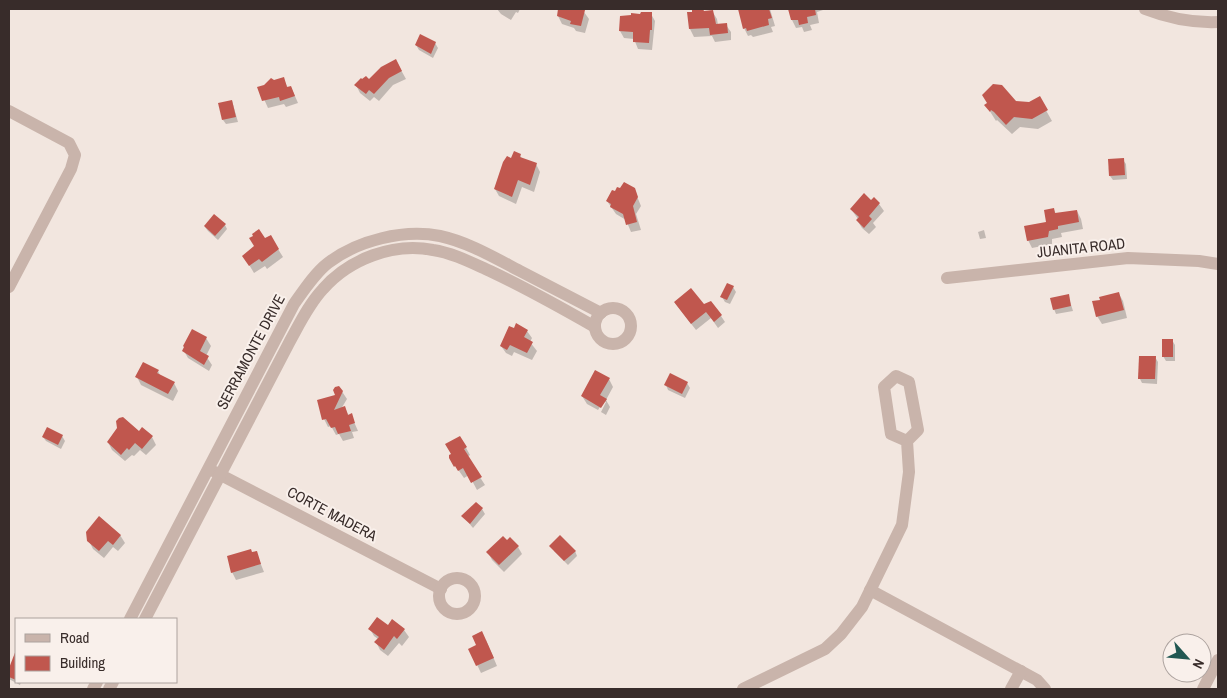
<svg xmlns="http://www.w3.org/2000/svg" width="1227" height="698" viewBox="0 0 1227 698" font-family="'Archivo Narrow',sans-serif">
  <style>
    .shadow { fill: #0003 }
    .building { fill: #c0574e }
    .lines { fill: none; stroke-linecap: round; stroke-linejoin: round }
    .minor { stroke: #c9b4ab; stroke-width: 12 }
    .labels { text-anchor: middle; stroke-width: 4; stroke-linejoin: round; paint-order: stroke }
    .street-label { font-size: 15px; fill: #382c2a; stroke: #f9f0eb }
  </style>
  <rect width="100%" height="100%" fill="#f2e6df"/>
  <!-- shadow -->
  <g class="shadow">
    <polygon points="497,9 520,9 518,13 516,12 511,20 501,14"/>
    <polygon points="560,9 581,9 581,11 584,12 589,19 585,33 576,31 574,28 562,24 558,16"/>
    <polygon points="702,9 704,12 712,11 717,19 718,25 726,25 731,32 731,40 715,42 712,36 694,37 690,29 688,13 694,13 693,10"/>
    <polygon points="742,9 770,9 775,26 771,27 773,32 753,37 751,35 748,36 744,28 739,10"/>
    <polygon points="789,9 823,9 823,10 817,12 819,23 810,25 812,30 804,32 802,27 796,28 792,20"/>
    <polygon points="651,14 655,21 652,50 638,49 634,39 624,38 620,31"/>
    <polygon points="435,43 438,48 433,58 419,50 416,45"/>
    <polygon points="396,61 406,79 393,85 379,101 374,97 370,101 360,93 356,85 369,81"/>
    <polygon points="283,78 288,88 291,87 298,103 286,107 284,104 268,108 259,88"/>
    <polygon points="1039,98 1052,121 1038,129 1020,127 1012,134 997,120 996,121 986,105 1015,102 1029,104"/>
    <polygon points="232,101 238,122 226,124 223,120"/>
    <polygon points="520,155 522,159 536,164 540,172 534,192 522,187 516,204 499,196 495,189 512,159"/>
    <polygon points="1123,160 1126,164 1127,179 1113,180 1110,176"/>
    <polygon points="634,189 641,206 636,214 641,230 631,232 626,220 616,214 607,201 620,190"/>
    <polygon points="871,201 879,204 884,211 873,223 876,227 869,234 862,228 857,220 858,219 851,209"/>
    <polygon points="1054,210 1056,214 1077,211 1081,219 1083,229 1061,233 1062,237 1052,239 1052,244 1032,248 1028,240 1047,223"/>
    <polygon points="225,225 227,229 218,240 208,231 205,227"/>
    <polygon points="984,230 986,238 980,239 978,232"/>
    <polygon points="264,239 278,249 283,257 267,269 265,266 254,273 248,263 256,247"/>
    <polygon points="733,287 736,292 730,304 725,302 722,297"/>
    <polygon points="1119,294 1123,301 1127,318 1102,324 1097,316"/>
    <polygon points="1068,295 1073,311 1056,314 1054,309"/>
    <polygon points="675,303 704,306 721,316 725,322 718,328 711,318 696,330"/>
    <polygon points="527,331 532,338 530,342 537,351 532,360 514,352 512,356 506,353 501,346"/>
    <polygon points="206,338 211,346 206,356 212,365 209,371 188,358 184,351"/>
    <polygon points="1172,340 1175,345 1175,361 1166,361 1163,356"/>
    <polygon points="1155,357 1158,362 1157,384 1142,383 1140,379"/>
    <polygon points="158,371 161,377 174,383 178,391 173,401 141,385 137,377"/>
    <polygon points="609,379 613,387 606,400 610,407 606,415 601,412 606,402 604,401 598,410 587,404 582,396"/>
    <polygon points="687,383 690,388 685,398 668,390 666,385"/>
    <polygon points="339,387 347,399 341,409 345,408 349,416 351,415 358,431 352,432 354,438 343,441 339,434 336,435 331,426 328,427 324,419 337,396"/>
    <polygon points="139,433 152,437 156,445 146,455 140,450 134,456 132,455 125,461 112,450 108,442"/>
    <polygon points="62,436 65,441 61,449 46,441 43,437"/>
    <polygon points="460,437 470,455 467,457 485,485 477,490 469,475 464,478 450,458"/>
    <polygon points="482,509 485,514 473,528 463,516"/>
    <polygon points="120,535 125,543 118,551 113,547 104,558 93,549 89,541"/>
    <polygon points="518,547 522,554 504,572 492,560 488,552"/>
    <polygon points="554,551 575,551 577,556 568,565"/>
    <polygon points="256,552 264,572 236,580 232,572"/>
    <polygon points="388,626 404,630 409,637 402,646 399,643 388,656 380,650 376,642 378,639 374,636 370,629"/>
    <polygon points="486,640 497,666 481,673 470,650"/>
    <polygon points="13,662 16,664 16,682 21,682 20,685 9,679 9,671"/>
  </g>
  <!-- building -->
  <g class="building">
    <polygon points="558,9 585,10 581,26 570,24 571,21 557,16"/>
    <polygon points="692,9 703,9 704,11 713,10 716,24 727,23 728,33 710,35 709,28 689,29 687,12 692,12"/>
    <polygon points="738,9 769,9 772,18 768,19 769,25 747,31 746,28 743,29"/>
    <polygon points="788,9 815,9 816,15 807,17 808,23 799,25 798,20 791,20"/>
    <polygon points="641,12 652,12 652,30 650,30 649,43 633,42 633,32 619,31 620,16 631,15 631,13 640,14"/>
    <polygon points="420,34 436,42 431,54 415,45"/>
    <polygon points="396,59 402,71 389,78 374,94 369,90 366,94 354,85 361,78 362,79 366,76 369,79 381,67"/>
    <polygon points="284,77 287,87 291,86 295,96 280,101 279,97 262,101 257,87 264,85 271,78 274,80"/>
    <polygon points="993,84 1002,85 1016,101 1029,102 1040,96 1048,110 1032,119 1014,117 1006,125 994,112 991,110 990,112 984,105 987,103 982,95"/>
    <polygon points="232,100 236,117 222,120 218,103"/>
    <polygon points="514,151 521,154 520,157 537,163 530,185 518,180 512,197 494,189 503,162 507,156 511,158"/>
    <polygon points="1124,158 1125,175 1109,176 1108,159"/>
    <polygon points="624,182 635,188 638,197 633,206 637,222 626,225 623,214 610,207 611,204 606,201 612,190 615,191 617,187 620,188"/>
    <polygon points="864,193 871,200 874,197 880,203 869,216 872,219 864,228 856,220 859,217 850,209"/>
    <polygon points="1054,208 1055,213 1077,210 1079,222 1058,226 1058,229 1049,231 1048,237 1027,241 1024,226 1046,222 1044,210"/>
    <polygon points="214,214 226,224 215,236 204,226"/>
    <polygon points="259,229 265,238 271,235 279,249 262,262 259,259 249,266 242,256 254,246 249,238 253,236 252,234"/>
    <polygon points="727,283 734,286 727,300 720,297"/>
    <polygon points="691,288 704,304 711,301 722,315 714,322 706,312 691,324 674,302"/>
    <polygon points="1119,292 1124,310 1096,317 1092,301 1100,300 1099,297"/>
    <polygon points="1069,294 1071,306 1053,310 1050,298"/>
    <polygon points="516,323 528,330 524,337 533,342 527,353 510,345 507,350 500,346 509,326 514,328"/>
    <polygon points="192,329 207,337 200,351 209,356 204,365 182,351 184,347 183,346"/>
    <rect x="1162" y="339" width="11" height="18"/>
    <polygon points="1139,356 1156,356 1155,379 1138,379"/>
    <polygon points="143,362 159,370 157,373 175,382 168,394 135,377"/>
    <polygon points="595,370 610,378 600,395 607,399 601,408 581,396"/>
    <polygon points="670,373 688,382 682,394 664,385"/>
    <polygon points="339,386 343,391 334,410 345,406 348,415 352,413 355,423 349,425 351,431 338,434 335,427 331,428 326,419 322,420 317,400 335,395 333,390 335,387"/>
    <polygon points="123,417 139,431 142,427 153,436 142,449 135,443 129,450 127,448 121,455 107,442 117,428 116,421 119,418"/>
    <polygon points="47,427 63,435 58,445 42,437"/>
    <polygon points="460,436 467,447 464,449 482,477 471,483 463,468 458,471 455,466 454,467 449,458 449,455 451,454 445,444"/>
    <polygon points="476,502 483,508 470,524 461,516"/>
    <polygon points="99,516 121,535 113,545 108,541 99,551 87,541 86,532"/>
    <polygon points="560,535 576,551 564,561 549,546"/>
    <polygon points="503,536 507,540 510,537 519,546 499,565 486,552"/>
    <polygon points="251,549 252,552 257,551 261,564 231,573 227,556"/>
    <polygon points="377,617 388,625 392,619 405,629 397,639 394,636 384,650 374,642 379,637 368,629"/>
    <polygon points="482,631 494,658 476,666 468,649 476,645 472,636"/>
    <polygon points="16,650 16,680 9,677 9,668"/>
  </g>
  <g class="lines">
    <!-- minor -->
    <g class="minor">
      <path d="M1145 9C1168 18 1194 23 1218 22"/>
      <polyline points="9,111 69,143 75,155 71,169 9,287"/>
      <polyline points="947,278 1128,258 1199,261 1218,264"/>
      <circle cx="613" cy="326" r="18"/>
      <polyline points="215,472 441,589"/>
      <circle cx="457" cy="596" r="18"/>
      <polyline points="870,590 1037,680 1045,689"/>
      <path d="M130 619 294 304C304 290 315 273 328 263 358 240 404 229 440 236 468 242 495 258 520 271 547 285 574 299 601 313"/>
      <path d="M145 619 290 341C300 323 309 304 323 289 349 259 394 242 433 250 453 253 472 263 490 271 526 288 560 307 595 327"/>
      <polyline points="93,689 97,682"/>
      <polyline points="109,689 113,682"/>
      <polyline points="743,689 825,649 841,634 862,607 902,525 909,472 907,441 918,430 909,382 896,376 884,387 891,434 907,441"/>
      <polyline points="1011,689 1021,671"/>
      <polyline points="1203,689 1218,660"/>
    </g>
  </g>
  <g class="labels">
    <!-- street labels -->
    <g class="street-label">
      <text transform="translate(1081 248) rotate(-6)" y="5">JUANITA ROAD</text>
      <text transform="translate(251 352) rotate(-62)" y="5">SERRAMONTE DRIVE</text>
      <text transform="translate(332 514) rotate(28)" y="5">CORTE MADERA</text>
    </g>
  </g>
  <!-- border -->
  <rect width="1227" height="698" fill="none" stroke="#382c2a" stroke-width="20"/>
  <!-- legend -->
  <rect x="15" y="618" width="162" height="65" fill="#f9f0eb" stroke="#aca29e"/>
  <rect x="25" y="634" width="25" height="8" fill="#c9b4ab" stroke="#aca29e"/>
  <text x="60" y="643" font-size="15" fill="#382c2a">Road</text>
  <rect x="25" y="656" width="25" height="15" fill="#c0574e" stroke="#aca29e"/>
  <text x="60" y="668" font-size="15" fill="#382c2a">Building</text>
  <!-- north arrow -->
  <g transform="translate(1187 658) rotate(117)"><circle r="24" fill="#f9f0eb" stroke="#aca29e"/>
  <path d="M0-4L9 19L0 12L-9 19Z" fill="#215752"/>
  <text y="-8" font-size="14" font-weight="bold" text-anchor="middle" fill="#382c2a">N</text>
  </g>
</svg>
